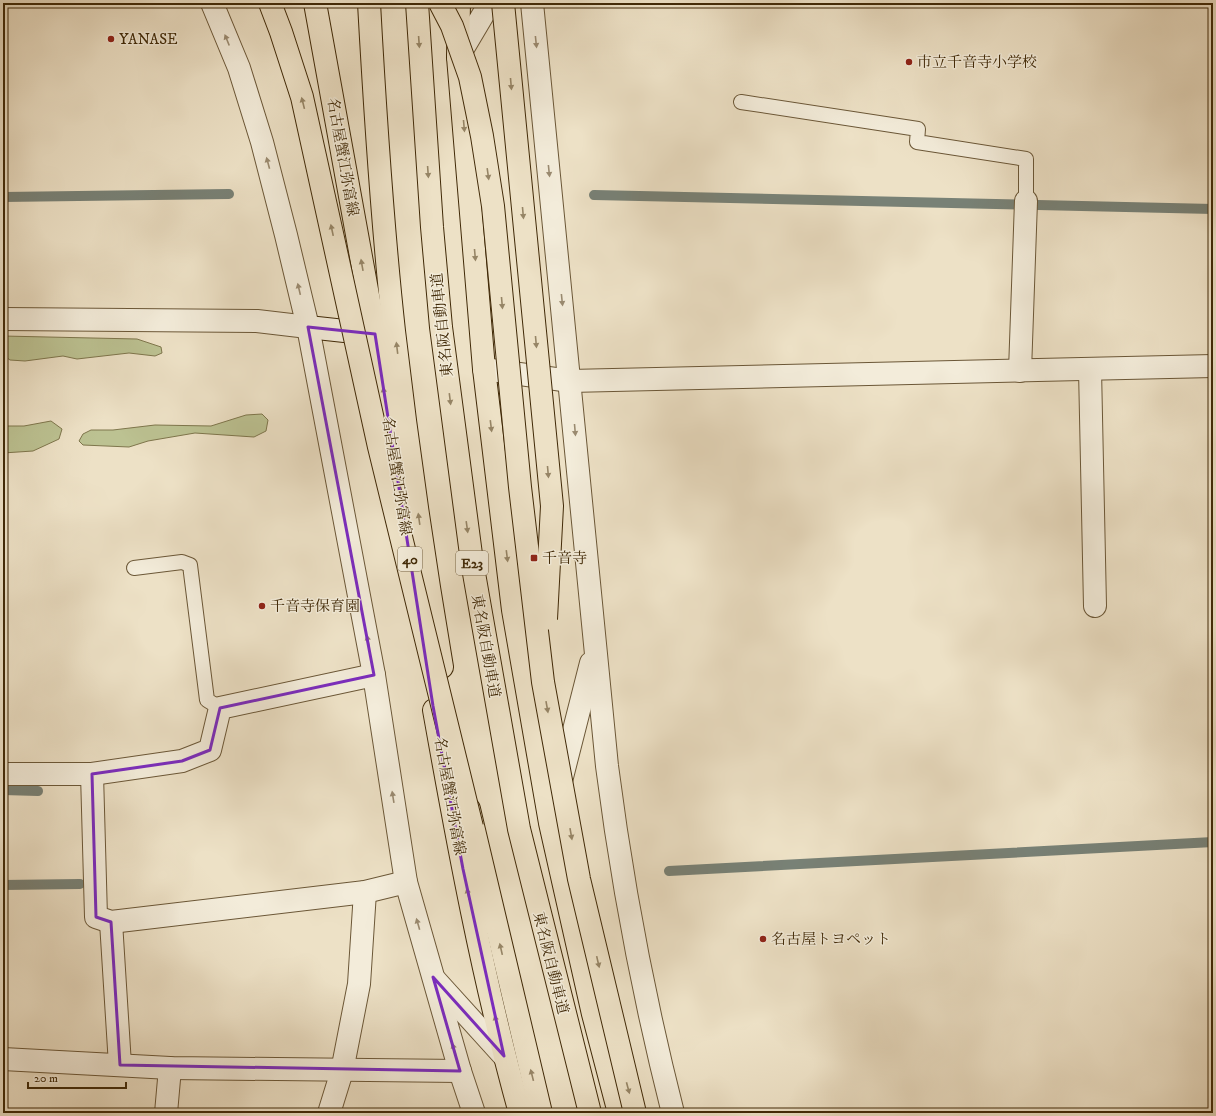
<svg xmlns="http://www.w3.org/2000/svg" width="1216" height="1116" viewBox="0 0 1216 1116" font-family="'IM FELL DW Pica','Noto Serif JP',serif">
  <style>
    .green { fill: #bcc292; stroke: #7e764c }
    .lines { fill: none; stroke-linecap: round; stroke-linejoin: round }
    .stream { stroke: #788176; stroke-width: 10 }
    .lane-casing { stroke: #6b5737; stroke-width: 16 }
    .street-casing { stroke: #6b5737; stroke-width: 24 }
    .secondary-casing { stroke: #402907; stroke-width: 24 }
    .primary-casing { stroke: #402907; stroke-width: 24 }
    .highway-casing { stroke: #402907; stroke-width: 24 }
    .lane { stroke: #f3ecda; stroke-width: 14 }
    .street { stroke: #f3ecda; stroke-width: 22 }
    .secondary { stroke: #f3ecda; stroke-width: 22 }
    .primary { stroke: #ede1c6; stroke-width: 22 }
    .highway { stroke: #ede1c6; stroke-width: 22 }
    .highway-bridge-casing { stroke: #402907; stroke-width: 24; stroke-linecap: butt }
    .highway-bridge { stroke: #ede1c6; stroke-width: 22 }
    .oneway { fill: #9a8a70 }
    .oneway2 { fill: #968566 }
    .marked { fill: none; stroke: #7b2cbf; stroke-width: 3; stroke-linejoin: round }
    .poi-dot { fill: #8f2418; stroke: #f3ecda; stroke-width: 1.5 }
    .labels { text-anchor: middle; stroke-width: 3; stroke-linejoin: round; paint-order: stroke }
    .shield { fill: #f3ecda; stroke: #766446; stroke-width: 1 }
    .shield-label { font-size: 14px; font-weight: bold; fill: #402907 }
    .poi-label { font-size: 15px; fill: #402907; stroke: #f3ecda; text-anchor: start }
    .street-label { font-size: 15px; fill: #402907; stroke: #f3ecda }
  </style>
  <rect width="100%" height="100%" fill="#ede1c6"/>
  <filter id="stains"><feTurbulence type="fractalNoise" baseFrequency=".005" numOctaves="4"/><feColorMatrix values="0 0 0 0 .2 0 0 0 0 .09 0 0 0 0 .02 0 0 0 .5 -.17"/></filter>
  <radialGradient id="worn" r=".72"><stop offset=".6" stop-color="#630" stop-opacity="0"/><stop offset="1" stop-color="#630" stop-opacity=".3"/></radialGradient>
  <!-- green -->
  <g class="green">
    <polygon points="3,336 137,339 161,347 162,353 155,356 129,353 77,359 63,356 25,361 10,360 3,355"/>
    <polygon points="262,414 268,420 266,431 254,437 195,433 148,441 129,447 83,445 79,441 83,434 91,430 113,430 155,425 211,426 246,415"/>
    <polygon points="51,421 62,429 59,439 33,451 3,453 3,426 24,426"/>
  </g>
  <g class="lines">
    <!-- stream -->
    <g class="stream">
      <polyline points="594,195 1213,209"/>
      <polyline points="3,197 229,194"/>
      <polyline points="3,790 38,791"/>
      <polyline points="669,871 1213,842"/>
      <polyline points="3,885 80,884"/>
    </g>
    <defs>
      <g id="lane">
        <polyline points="741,102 918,129 917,142 1026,159 1026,201"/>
        <polyline points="134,568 182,562 190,565 207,700 220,708"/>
      </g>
      <g id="street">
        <polyline points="212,3 239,68 262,142 286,235 308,327 374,675 406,882 460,1071 474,1113"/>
        <path d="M532 3 607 766C622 883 644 999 673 1113"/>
        <polyline points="458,57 490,3"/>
        <polyline points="3,319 257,321 308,327"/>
        <polyline points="484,369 570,381 1213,366"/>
        <polyline points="1090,369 1095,606"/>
        <polyline points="1020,371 1026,201"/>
        <polyline points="3,774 92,774 182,761 210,750 220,708 374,675"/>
        <polyline points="92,774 96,917 111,922 365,892 406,882"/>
        <polyline points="560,785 591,663"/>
        <polyline points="111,922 120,1065"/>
        <polyline points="436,981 504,1056"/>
        <polyline points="3,1059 170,1068 460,1071"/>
        <polyline points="166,1113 170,1068"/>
        <polyline points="329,1113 342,1071 359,984 365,892"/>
      </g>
      <polyline id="secondary" points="308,327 372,334"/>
      <g id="primary">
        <polyline points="315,3 375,334 402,506"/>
        <polyline points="459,3 458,57 484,369 513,610 550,823 593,1014 619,1113"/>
        <path d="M434 710C458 845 483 980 520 1113"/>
      </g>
      <g id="highway">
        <path d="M369 3C375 112 382 222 394 331 407 443 423 555 442 667"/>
        <polyline points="417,3 432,227 441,327 472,562 519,829 590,1113"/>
        <polyline points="469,809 541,1113"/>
      </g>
    </defs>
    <!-- lane casing -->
    <use href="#lane" class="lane-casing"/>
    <!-- street casing -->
    <use href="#street" class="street-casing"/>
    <!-- secondary casing -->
    <use href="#secondary" class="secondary-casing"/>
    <!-- primary casing -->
    <use href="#primary" class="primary-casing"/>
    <!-- highway casing -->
    <use href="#highway" class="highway-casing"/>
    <!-- lane -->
    <use href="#lane" class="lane"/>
    <!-- street -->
    <use href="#street" class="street"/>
    <!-- secondary -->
    <use href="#secondary" class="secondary"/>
    <!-- primary -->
    <use href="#primary" class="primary"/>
    <!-- highway -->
    <use href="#highway" class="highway"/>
    <defs>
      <g id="highway-bridge">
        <polyline points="270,3 281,32 302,97 379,447 472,827"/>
        <polyline points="440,3 452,26 470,77 482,136 493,206 520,487 543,682 579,879 635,1113"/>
        <polyline points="503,3 552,506 546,619"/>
      </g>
    </defs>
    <!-- highway-bridge casing -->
    <use href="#highway-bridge" class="highway-bridge-casing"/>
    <!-- highway-bridge -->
    <use href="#highway-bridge" class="highway-bridge"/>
  </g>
  <!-- one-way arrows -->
  <defs><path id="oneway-solid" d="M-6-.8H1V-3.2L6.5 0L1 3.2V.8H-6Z"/></defs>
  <g class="oneway">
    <use href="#oneway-solid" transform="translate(227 40) rotate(-112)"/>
    <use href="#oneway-solid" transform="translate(536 42) rotate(84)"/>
    <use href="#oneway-solid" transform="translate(268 163) rotate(-105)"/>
    <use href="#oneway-solid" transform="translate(549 171) rotate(84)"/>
    <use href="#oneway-solid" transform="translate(299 289) rotate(-103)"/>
    <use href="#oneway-solid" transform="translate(562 300) rotate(84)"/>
    <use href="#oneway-solid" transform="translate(575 430) rotate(85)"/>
    <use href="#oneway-solid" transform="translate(368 641) rotate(-101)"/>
    <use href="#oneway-solid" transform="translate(393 797) rotate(-99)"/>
    <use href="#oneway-solid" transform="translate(418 924) rotate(-106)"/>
    <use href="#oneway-solid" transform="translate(454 1049) rotate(-106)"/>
  </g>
  <g class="oneway2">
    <use href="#oneway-solid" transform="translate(419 42) rotate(86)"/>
    <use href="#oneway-solid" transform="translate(511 84) rotate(85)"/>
    <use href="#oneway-solid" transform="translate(303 103) rotate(-104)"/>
    <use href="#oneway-solid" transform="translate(464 126) rotate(85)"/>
    <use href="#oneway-solid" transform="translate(428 172) rotate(86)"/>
    <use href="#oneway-solid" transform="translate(488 174) rotate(82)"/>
    <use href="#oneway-solid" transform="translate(523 213) rotate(85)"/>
    <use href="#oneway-solid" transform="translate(332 230) rotate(-102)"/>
    <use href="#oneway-solid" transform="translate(475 255) rotate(85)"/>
    <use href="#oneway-solid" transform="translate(362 265) rotate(-100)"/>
    <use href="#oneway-solid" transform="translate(502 303) rotate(85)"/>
    <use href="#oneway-solid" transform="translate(536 342) rotate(85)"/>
    <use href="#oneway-solid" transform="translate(397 348) rotate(-97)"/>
    <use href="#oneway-solid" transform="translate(384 393) rotate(-99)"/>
    <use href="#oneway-solid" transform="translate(450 399) rotate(83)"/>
    <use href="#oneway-solid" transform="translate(491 426) rotate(83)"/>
    <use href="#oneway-solid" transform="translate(548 472) rotate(85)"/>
    <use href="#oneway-solid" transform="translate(419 519) rotate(-98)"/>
    <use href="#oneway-solid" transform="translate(467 527) rotate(82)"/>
    <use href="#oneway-solid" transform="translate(507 556) rotate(83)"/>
    <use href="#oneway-solid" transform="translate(547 707) rotate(80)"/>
    <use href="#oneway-solid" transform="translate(571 834) rotate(80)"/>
    <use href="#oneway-solid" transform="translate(468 894) rotate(-103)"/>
    <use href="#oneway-solid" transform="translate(501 949) rotate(-103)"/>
    <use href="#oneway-solid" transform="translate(598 962) rotate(77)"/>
    <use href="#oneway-solid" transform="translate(496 1021) rotate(-103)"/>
    <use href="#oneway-solid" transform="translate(532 1075) rotate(-104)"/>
    <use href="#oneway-solid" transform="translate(628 1088) rotate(75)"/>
  </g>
  <!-- marked area -->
  <path class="marked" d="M308 327 375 334 433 706 463 869 504 1056 433 977 460 1071 120 1065 111 922 96 917 92 774 182 761 210 750 220 708 374 675Z"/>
  <!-- markers -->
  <g class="poi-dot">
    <circle cx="111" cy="39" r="4"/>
    <circle cx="909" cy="62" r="4"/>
    <rect x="530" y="554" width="8" height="8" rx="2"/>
    <circle cx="262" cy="606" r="4"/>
    <circle cx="763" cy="939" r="4"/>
  </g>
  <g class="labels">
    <!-- shield labels -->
    <g class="shield">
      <rect x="398" y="547" width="24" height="24" rx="3"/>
      <rect x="456" y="551" width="32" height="24" rx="3"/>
    </g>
    <g class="shield-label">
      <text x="410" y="564">40</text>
      <text x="472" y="568">E23</text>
    </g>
    <!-- poi labels -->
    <g class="poi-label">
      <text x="119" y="44">YANASE</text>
      <text x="917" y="67">市立千音寺小学校</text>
      <text x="542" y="563">千音寺</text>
      <text x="270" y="611">千音寺保育園</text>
      <text x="771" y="944">名古屋トヨペット</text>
    </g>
    <!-- street labels -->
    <g class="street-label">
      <text transform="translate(343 157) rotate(80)" y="5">名古屋蟹江弥富線</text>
      <text transform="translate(442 325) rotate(-96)" y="5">東名阪自動車道</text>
      <text transform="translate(397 476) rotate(81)" y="5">名古屋蟹江弥富線</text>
      <text transform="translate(486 646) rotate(80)" y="5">東名阪自動車道</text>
      <text transform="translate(450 796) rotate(80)" y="5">名古屋蟹江弥富線</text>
      <text transform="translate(551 963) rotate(76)" y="5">東名阪自動車道</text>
    </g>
  </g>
  <!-- margin -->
  <rect width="1216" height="1116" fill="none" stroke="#ede1c6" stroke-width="16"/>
  <rect x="4" y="4" width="1208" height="1108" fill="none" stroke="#402907" stroke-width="2"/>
  <rect x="8" y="8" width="1200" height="1100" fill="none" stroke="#402907"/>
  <!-- scale -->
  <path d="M28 1082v6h98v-6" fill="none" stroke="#402907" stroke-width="2"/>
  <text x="34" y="1082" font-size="12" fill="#402907" stroke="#f3ecda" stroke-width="3" paint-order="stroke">20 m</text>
  <rect width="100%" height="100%" filter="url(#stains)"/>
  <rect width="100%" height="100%" fill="url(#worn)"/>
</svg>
